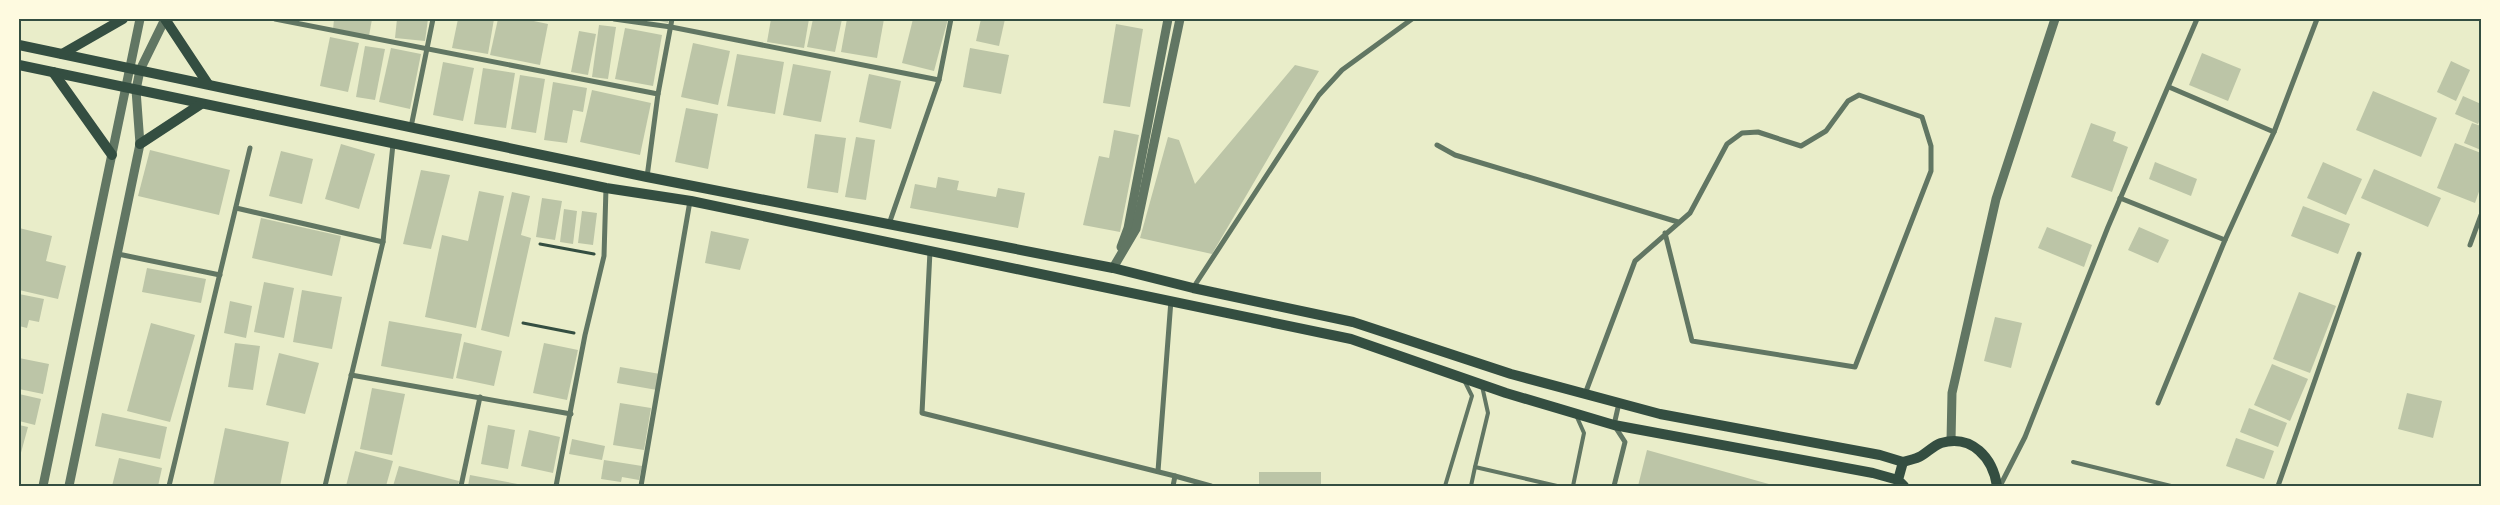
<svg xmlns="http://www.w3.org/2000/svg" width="2500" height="505" viewBox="0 0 2500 505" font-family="'DejaVu Sans',sans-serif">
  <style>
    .building { fill: #bcc5a7 }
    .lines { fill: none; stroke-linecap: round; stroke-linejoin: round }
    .path { stroke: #344e41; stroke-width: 3 }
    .service { stroke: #617663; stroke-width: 4 }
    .minor { stroke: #617663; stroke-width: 5 }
    .tertiary { stroke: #617663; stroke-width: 9 }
    .secondary { stroke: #344e41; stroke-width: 10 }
    .neatline { fill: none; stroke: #344e41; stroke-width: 2 }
  </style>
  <rect width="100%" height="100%" fill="#e9edc9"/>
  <!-- building -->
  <g class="building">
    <polygon points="334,19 372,19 369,36 333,30"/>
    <polygon points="397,19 428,19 425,41 395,38"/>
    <polygon points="458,19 494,19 488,54 452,48"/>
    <polygon points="498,19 524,19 548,24 540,65 490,55"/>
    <polygon points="651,19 669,19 668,23"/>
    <polygon points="771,19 809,19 804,48 767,42"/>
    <polygon points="813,19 842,19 835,52 807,47"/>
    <polygon points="847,19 884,19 877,58 841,52"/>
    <polygon points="913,19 948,19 934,71 902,63"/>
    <polygon points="981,19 1005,19 999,46 976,41"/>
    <polygon points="1116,24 1143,29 1130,107 1103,103"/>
    <polygon points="599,25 616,27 608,79 592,77"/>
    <polygon points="625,28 662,35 653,86 615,79"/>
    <polygon points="579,31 596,34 588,75 571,72"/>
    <polygon points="330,37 359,43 348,92 320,86"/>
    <polygon points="693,43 730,51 718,105 681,97"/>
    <polygon points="365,46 385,49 375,100 356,97"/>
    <polygon points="391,48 421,54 410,109 379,102"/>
    <polygon points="970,48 1009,55 1001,94 963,87"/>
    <polygon points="2202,53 2241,69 2228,101 2189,85"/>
    <polygon points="737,54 784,62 775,114 727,106"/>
    <polygon points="2451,61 2470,70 2456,101 2437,92"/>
    <polygon points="443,62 474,68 463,121 433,115"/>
    <polygon points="793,64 831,71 821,122 783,115"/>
    <polygon points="1295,65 1319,71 1212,254 1140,238 1168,137 1179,140 1195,184"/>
    <polygon points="483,68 515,73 506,128 474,124"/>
    <polygon points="869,74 901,81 891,129 859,122"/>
    <polygon points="520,75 545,79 536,133 511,129"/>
    <polygon points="553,82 587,88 583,112 573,110 567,143 544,140"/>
    <polygon points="592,90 651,103 640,155 580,142"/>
    <polygon points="2373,91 2437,118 2421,157 2356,130"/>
    <polygon points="2463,96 2481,104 2481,117 2478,124 2455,114"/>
    <polygon points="686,108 718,114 708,169 675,162"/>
    <polygon points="2091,123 2116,132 2113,141 2128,147 2112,192 2071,177"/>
    <polygon points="2472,123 2481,126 2481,150 2464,143"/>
    <polygon points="1114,130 1139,135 1120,232 1083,225 1099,156 1109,158"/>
    <polygon points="815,134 846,138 838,193 807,188"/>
    <polygon points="856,137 875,140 866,200 845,197"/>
    <polygon points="2455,143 2481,153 2481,186 2475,203 2437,188"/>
    <polygon points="341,144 375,154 359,209 325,199"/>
    <polygon points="150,150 230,170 219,215 138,196"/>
    <polygon points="281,151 313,159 302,204 269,196"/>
    <polygon points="2155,162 2197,179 2191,196 2149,179"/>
    <polygon points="2323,162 2362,179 2346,215 2307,198"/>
    <polygon points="2374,169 2441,198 2428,227 2361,198"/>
    <polygon points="421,170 450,175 431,249 403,244"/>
    <polygon points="938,177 959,181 957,190 996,197 998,188 1025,193 1018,228 910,208 915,184 936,188"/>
    <polygon points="479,191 504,196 476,328 425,317 442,235 468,241"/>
    <polygon points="512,192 530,196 521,235 531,238 509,337 481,330"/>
    <polygon points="542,198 562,201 555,240 536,237"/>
    <polygon points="2303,206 2350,224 2338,254 2291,236"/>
    <polygon points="564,209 577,211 573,244 560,242"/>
    <polygon points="582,211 597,213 593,245 578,243"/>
    <polygon points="261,218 341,236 332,276 252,258"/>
    <polygon points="2047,227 2092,245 2084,267 2038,248"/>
    <polygon points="2139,227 2169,240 2158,263 2128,250"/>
    <polygon points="19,228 52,236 46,261 66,266 58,299 19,290"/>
    <polygon points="711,231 749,239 740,270 705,263"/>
    <polygon points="147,268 206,279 201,303 142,292"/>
    <polygon points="264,282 294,288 284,338 254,332"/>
    <polygon points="302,290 342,297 332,349 293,342"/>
    <polygon points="2299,292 2336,306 2310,373 2273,359"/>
    <polygon points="19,294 44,299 39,322 29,320 27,328 19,326"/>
    <polygon points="230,301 252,306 246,338 224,333"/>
    <polygon points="1995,317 2022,323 2011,368 1984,361"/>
    <polygon points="389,321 462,334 453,379 381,366"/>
    <polygon points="151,323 195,335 170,422 127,411"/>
    <polygon points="464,342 502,351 494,386 456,378"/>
    <polygon points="235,343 260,346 253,390 228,387"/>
    <polygon points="544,343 578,350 567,400 533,393"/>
    <polygon points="279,353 319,363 305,414 266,405"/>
    <polygon points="19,358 49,364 43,394 19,389"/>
    <polygon points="2272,364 2308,379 2290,421 2254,405"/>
    <polygon points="620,367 660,374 657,390 617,383"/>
    <polygon points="372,388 405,394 392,455 360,449"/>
    <polygon points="2407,393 2442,401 2433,438 2398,429"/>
    <polygon points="19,394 41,399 35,425 19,421"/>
    <polygon points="620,403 651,408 644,450 613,445"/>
    <polygon points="2249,408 2287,423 2278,447 2240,432"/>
    <polygon points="102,413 167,427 160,459 95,446"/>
    <polygon points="19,425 28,427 19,460"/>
    <polygon points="488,425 515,430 508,469 481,464"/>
    <polygon points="225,428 289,442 280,486 213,486"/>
    <polygon points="529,430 560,437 553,473 521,466"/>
    <polygon points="2236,438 2274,451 2264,479 2226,466"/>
    <polygon points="572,439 605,446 602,460 569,454"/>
    <polygon points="1647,450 1776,486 1638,486"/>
    <polygon points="355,451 393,461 386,486 346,486"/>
    <polygon points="119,458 162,468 158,486 112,486"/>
    <polygon points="604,460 642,466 639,480 622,477 621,482 601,479"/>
    <polygon points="399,466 459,481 458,486 393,486"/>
    <rect x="1259" y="472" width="62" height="14"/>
    <polygon points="470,475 523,485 523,486 468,486"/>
  </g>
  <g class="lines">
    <!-- path -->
    <g class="path">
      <polyline points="540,244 594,254"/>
      <polyline points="523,323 574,333"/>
    </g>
    <!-- service -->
    <g class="service">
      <polyline points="1482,386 1488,413 1475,467 1557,486"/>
      <polyline points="2073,462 2171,486"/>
      <polyline points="1445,486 1472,396 1464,380"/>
      <polyline points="1471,486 1475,467"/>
      <polyline points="1573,486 1584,433 1576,415"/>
    </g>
    <!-- minor -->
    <g class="minor">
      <polyline points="275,19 658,94"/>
      <polyline points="614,19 671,27 939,80"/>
      <polyline points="2169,87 2274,132"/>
      <polyline points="411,127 433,19"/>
      <polyline points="1437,145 1455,155 1678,222"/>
      <polyline points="647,177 658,94 672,19"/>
      <polyline points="2120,198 2225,240"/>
      <polyline points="236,208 383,242"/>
      <polyline points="889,224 939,80 951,19"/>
      <polyline points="2470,245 2481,215"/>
      <polyline points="930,251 922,413 1175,476 1173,486"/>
      <polyline points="118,254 220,275"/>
      <polyline points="1193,288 1319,95 1342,70 1412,19"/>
      <polyline points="351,375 571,414"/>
      <polyline points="1585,394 1635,261 1690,213 1727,144 1742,133 1758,132 1801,146 1826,131 1848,101 1859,95 1922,117 1931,146 1931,171 1855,367 1692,341 1665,233"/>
      <polyline points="2158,403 2225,240 2274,132 2317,19"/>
      <polyline points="1158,471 1171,300"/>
      <polyline points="1175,476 1211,486"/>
      <polyline points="169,486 250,148"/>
      <polyline points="325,486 383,242 393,144"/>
      <polyline points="461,486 480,397"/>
      <polyline points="556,486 585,335 604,256 606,188"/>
      <polyline points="641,486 690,201"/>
      <polyline points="1614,486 1625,442 1614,425 1619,403"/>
      <polyline points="2000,486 2025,437 2108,227 2197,19"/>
      <polyline points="2278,486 2359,254"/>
    </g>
    <!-- tertiary -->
    <g class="tertiary">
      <polyline points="1121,247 1128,228 1168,19"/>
      <polyline points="1113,268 1136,229 1180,19"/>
      <polyline points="1951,441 1952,393 1996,199 2055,19"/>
      <polyline points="43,486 140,19"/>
      <polyline points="69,486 140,144 136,90 140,70 165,19"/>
    </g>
    <!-- secondary -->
    <g class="secondary">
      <polyline points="165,19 208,84"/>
      <polyline points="19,45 647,177 1113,268 1193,288 1353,322 1511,374 1660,414 1880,455 1903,462"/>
      <polyline points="62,54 123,19"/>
      <polyline points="19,65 606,188 691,201 1351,339 1506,393 1614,425 1873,473 1898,480"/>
      <polyline points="53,72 112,155"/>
      <polyline points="140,144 201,104"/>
      <path d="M1903 462C1909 460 1916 459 1921 456 1928 452 1933 446 1941 443 1972 434 1993 458 1997 486"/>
      <polyline points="1903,462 1898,480 1904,486"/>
    </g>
  </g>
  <!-- border -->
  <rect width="2500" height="505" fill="none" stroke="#fefae0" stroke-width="40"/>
  <rect x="20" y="20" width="2460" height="465" class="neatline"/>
</svg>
